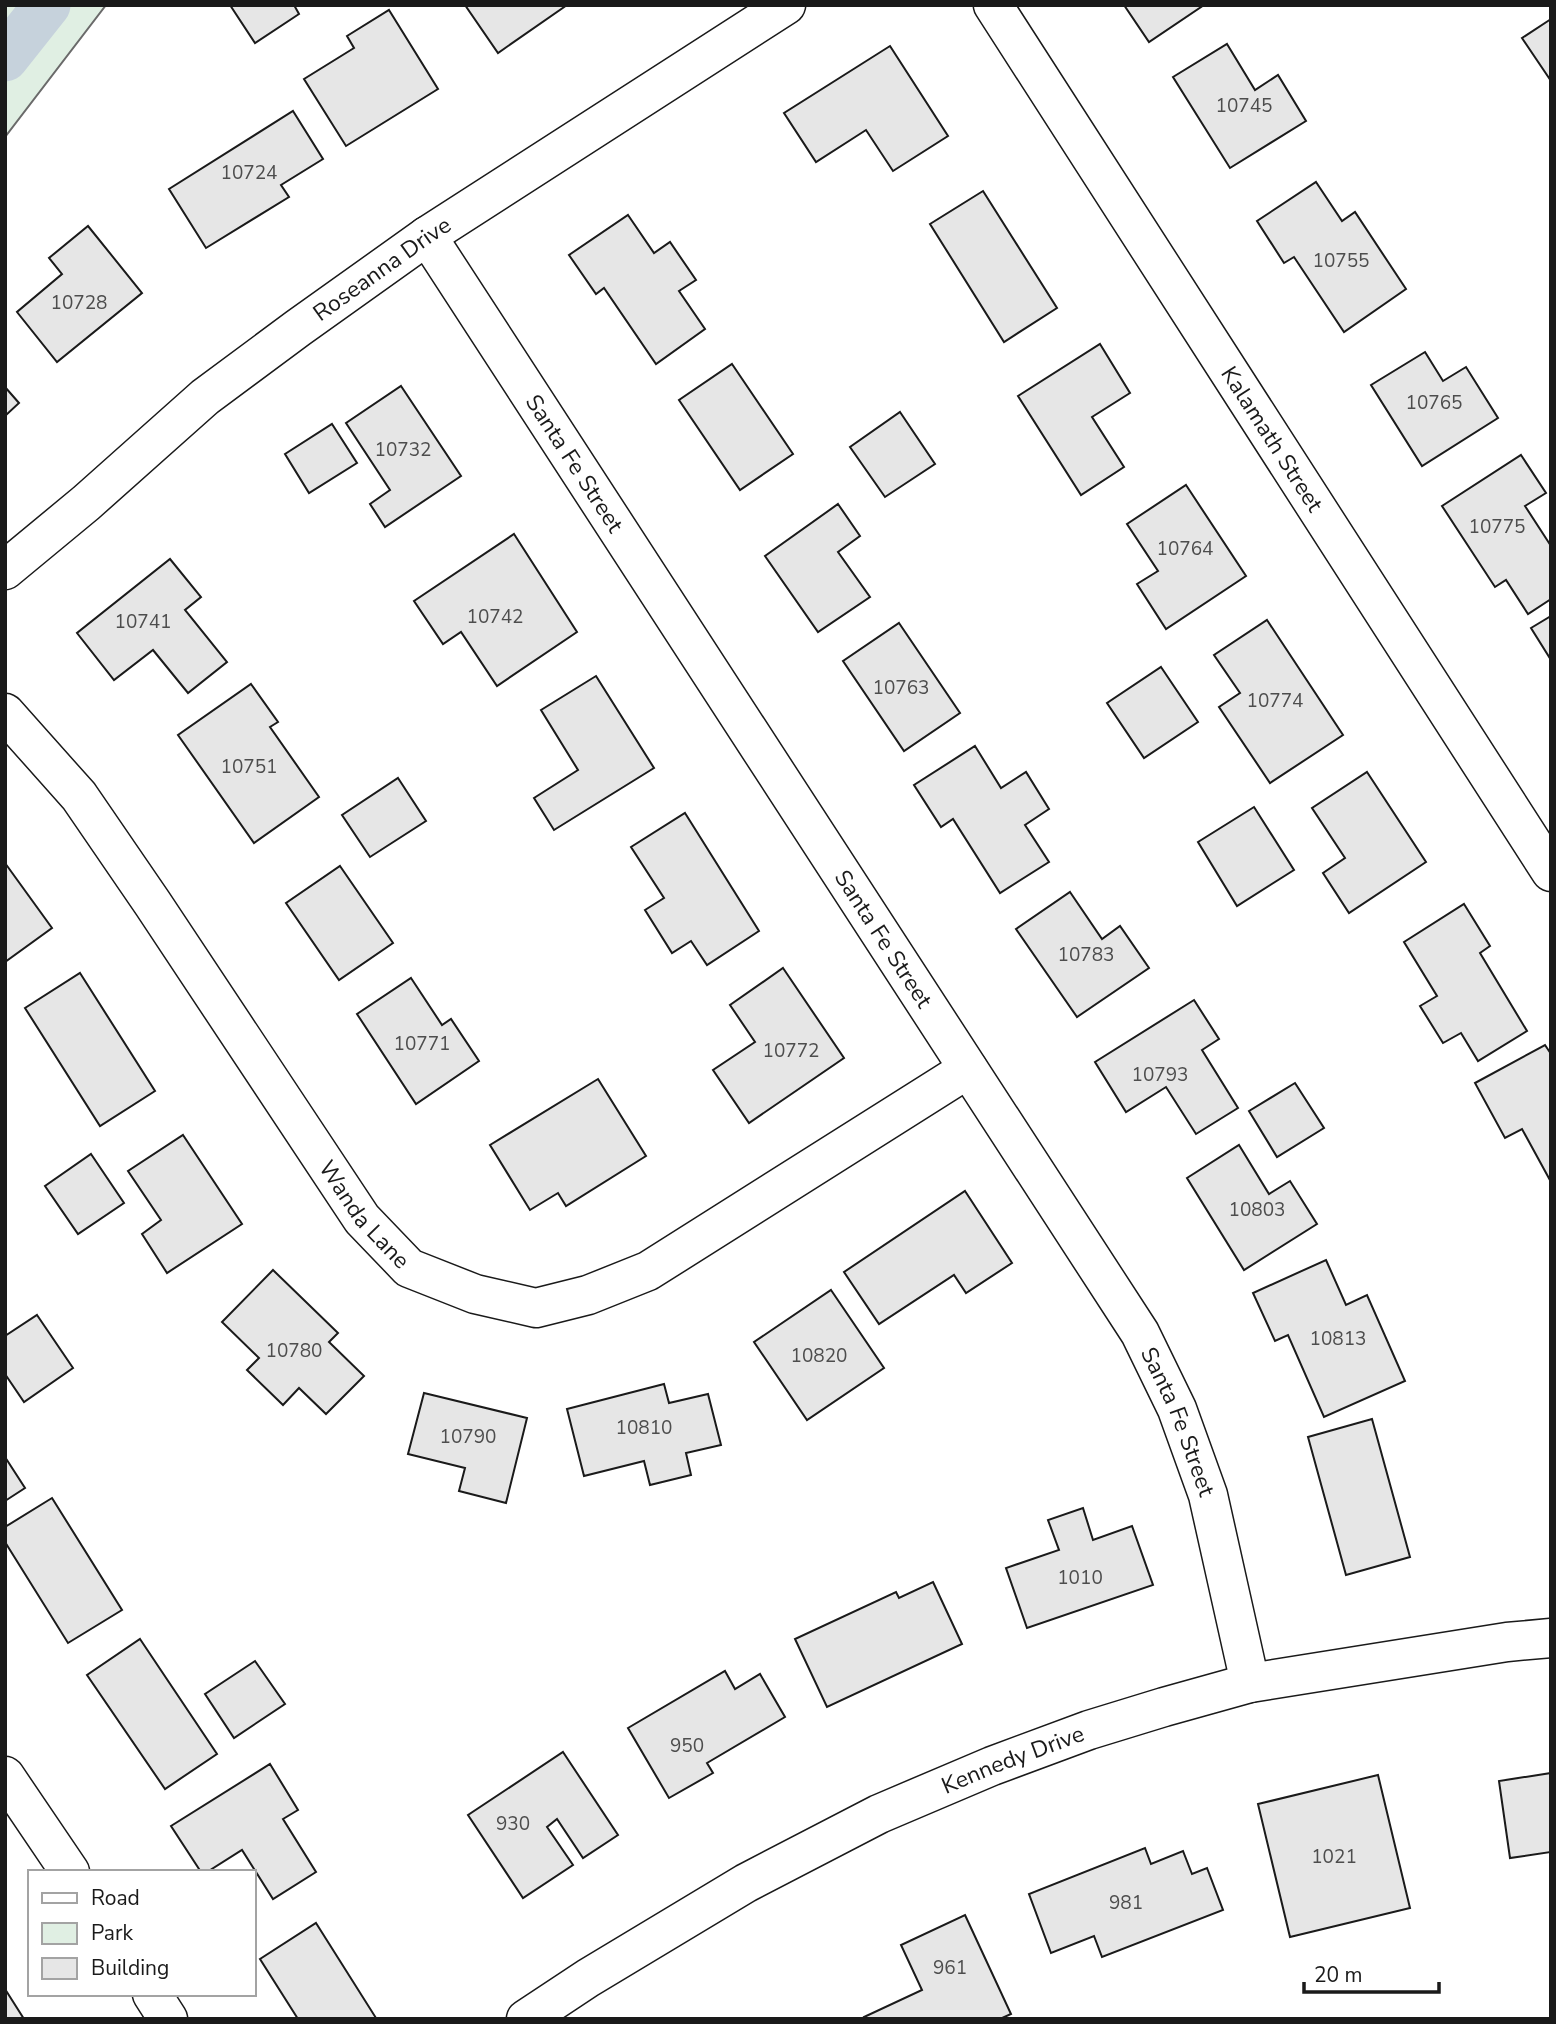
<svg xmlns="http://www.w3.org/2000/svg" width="1556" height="2024" viewBox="0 0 1556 2024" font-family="'Nunito Sans',sans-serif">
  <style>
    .green { fill: #e0efe3; stroke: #6a6a6a; stroke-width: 2 }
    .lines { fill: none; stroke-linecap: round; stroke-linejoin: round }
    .canal { stroke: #c6d2dc; stroke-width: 47 }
    .building { fill: #e6e6e6; stroke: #1a1a1a; stroke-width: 2 }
    .street-casing { stroke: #1a1a1a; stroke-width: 41 }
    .street { stroke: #fff; stroke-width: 38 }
    .labels { text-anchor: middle; stroke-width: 5; stroke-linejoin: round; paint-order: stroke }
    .number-label { font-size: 19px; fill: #4d4d4d }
    .street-label { font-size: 23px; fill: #1a1a1a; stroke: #fff }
  </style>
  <rect width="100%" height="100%" fill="#fff"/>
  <!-- green -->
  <polygon class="green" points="5,5 106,5 5,137"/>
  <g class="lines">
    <!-- canal -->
    <polyline class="canal" points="5,58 47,5"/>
  </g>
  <!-- building -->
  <g class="building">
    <polygon points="230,5 294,5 299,14 255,43"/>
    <polygon points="465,5 567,5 498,53"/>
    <polygon points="1124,5 1204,5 1149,42"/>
    <polygon points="389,10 438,89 346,146 304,79 354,48 347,36"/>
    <polygon points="1551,19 1551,81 1522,38"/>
    <polygon points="1227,44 1255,90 1278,75 1306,121 1230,168 1173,77"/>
    <polygon points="890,46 948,136 893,171 866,130 816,162 784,113"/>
    <polygon points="293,111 323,159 281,185 289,197 206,248 169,189"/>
    <polygon points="1316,182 1342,221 1355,212 1406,289 1344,332 1294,257 1284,263 1257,221"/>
    <polygon points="983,191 1057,308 1004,342 930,224"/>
    <polygon points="628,215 654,253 670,242 696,280 679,291 705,329 656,364 604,288 596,294 569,255"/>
    <polygon points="88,226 142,293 57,362 17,312 62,274 49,258"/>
    <polygon points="1100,344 1130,393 1092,417 1124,467 1081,495 1018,396"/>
    <polygon points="1425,352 1443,381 1466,367 1498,418 1422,466 1371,385"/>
    <polygon points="732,364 793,454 740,490 679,400"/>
    <polygon points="401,386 461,476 385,527 370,504 390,490 346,423"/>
    <polygon points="5,387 19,403 5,416"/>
    <polygon points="900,412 935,464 885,497 850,447"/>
    <polygon points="332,424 357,463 309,493 285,454"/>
    <polygon points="1521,455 1546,493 1525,506 1551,546 1551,599 1528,614 1506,580 1495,587 1442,506"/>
    <polygon points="1186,485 1246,576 1166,629 1137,584 1158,571 1127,524"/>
    <polygon points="838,504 860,536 838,552 870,597 818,632 765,556"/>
    <polygon points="514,534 577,632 497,686 461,632 443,644 414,601"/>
    <polygon points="170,559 201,597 185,610 227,662 188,693 153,650 114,680 77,633"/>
    <polygon points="1551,616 1551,660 1531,628"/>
    <polygon points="1267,620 1343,735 1270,783 1219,707 1240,693 1214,655"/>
    <polygon points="899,623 960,713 904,751 843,661"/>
    <polygon points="1161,667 1198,722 1144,758 1107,703"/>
    <polygon points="596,676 654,768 554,830 534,798 578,770 541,710"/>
    <polygon points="251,684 278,722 270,727 319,797 254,843 178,735"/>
    <polygon points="975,746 1001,788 1026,772 1049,809 1025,825 1049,862 1000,893 953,819 941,827 914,785"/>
    <polygon points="1367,772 1426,862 1349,913 1323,873 1345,858 1312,808"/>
    <polygon points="398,778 426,821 370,857 342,815"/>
    <polygon points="1254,807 1294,870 1237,906 1198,842"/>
    <polygon points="685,813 759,931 707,965 691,941 672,953 645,910 664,898 631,847"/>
    <polygon points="5,863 52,928 5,962"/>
    <polygon points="340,866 393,943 339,980 286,903"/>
    <polygon points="1070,892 1102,939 1120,926 1149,968 1077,1017 1016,929"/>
    <polygon points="1464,904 1490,946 1480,953 1527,1031 1478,1061 1461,1033 1443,1043 1420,1006 1437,996 1404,942"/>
    <polygon points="783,968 844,1058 749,1123 713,1070 755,1042 730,1005"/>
    <polygon points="80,973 155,1091 100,1126 25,1008"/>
    <polygon points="411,978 442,1025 451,1019 479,1061 416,1104 357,1014"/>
    <polygon points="1194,1000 1219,1039 1202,1050 1238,1108 1196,1134 1166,1087 1126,1112 1095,1062"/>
    <polygon points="1545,1045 1551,1054 1551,1182 1522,1129 1505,1138 1475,1083"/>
    <polygon points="598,1079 646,1156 566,1206 558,1193 530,1210 490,1145"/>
    <polygon points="1295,1083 1324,1128 1277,1157 1249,1111"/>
    <polygon points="183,1135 242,1224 167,1273 142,1234 161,1220 128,1171"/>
    <polygon points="1239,1145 1269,1194 1290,1181 1317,1224 1244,1270 1187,1178"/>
    <polygon points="91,1154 124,1203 78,1234 45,1186"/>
    <polygon points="965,1191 1012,1263 966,1293 954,1275 879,1324 844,1272"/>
    <polygon points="1326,1260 1346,1305 1367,1295 1405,1381 1324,1417 1288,1335 1275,1341 1253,1293"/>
    <polygon points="273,1270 338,1333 329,1342 364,1376 326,1414 299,1388 283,1405 247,1370 259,1358 222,1322"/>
    <polygon points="831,1290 884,1368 807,1420 754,1342"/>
    <polygon points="37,1315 73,1368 24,1402 5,1374 5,1336"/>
    <polygon points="664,1384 669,1403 708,1394 721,1445 686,1453 691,1475 650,1485 644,1461 584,1476 567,1409"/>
    <polygon points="424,1393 527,1418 506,1503 459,1491 465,1468 408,1454"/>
    <polygon points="1372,1419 1410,1557 1346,1575 1308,1437"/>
    <polygon points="5,1457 25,1488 5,1501"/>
    <polygon points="52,1498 122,1610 68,1643 5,1542 5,1527"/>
    <polygon points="1083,1508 1093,1540 1132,1526 1153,1585 1027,1628 1006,1568 1059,1550 1048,1520"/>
    <polygon points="933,1582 962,1644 827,1707 795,1639 896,1592 899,1598"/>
    <polygon points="140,1639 217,1754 165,1789 87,1675"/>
    <polygon points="255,1661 285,1704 234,1738 205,1694"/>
    <polygon points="725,1671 735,1689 760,1674 785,1717 707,1763 713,1773 669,1798 628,1728"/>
    <polygon points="563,1752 618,1835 583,1858 557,1819 547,1827 573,1865 523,1898 468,1815"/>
    <polygon points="270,1764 298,1810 283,1819 316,1872 273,1899 242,1850 207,1872 201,1872 171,1826"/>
    <polygon points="1551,1773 1551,1852 1510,1858 1499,1781"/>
    <polygon points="1378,1775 1410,1908 1290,1937 1258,1804"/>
    <polygon points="1145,1848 1151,1864 1183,1851 1192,1874 1207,1868 1223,1910 1102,1957 1094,1936 1051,1953 1029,1894"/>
    <polygon points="965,1915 1011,2014 1000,2019 865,2019 864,2017 922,1990 901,1945"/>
    <polygon points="316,1923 376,2018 375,2019 298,2019 260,1959"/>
    <polygon points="5,1989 24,2019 5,2019"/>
  </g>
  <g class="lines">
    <defs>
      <g id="street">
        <path id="s1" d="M993 5 1551 872"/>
        <path id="s2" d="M427 236 1140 1333 1177 1409 1208 1495 1250 1683"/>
        <path id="s3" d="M5 570 86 503 205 397 298 328 427 236 786 5"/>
        <path id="s4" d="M5 713 79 796 153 904 362 1219 409 1268 475 1294 536 1308 588 1295 648 1271 968 1069"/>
        <polyline points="5,1776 70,1872"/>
        <polyline points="152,1994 168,2019"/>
        <path id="s5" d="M526 2019 588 1978 746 1883 879 1814 992 1766 1089 1730 1164 1707 1250 1683 1507 1642 1551 1638"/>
      </g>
    </defs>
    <!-- street casing -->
    <use href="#street" class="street-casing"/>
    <!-- street -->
    <use href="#street" class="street"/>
  </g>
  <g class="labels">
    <!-- number labels -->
    <g class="number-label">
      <text x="1244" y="112">10745</text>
      <text x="249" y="179">10724</text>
      <text x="1341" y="267">10755</text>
      <text x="79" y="309">10728</text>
      <text x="1434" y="409">10765</text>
      <text x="403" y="456">10732</text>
      <text x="1497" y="533">10775</text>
      <text x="1185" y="555">10764</text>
      <text x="495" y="623">10742</text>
      <text x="143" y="628">10741</text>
      <text x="901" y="694">10763</text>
      <text x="1275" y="707">10774</text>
      <text x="249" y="773">10751</text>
      <text x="1086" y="961">10783</text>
      <text x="422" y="1050">10771</text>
      <text x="791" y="1057">10772</text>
      <text x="1160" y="1081">10793</text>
      <text x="1257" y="1216">10803</text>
      <text x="1338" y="1345">10813</text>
      <text x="294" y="1357">10780</text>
      <text x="819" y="1362">10820</text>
      <text x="644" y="1434">10810</text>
      <text x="468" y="1443">10790</text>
      <text x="1080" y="1584">1010</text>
      <text x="687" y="1752">950</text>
      <text x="513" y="1830">930</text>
      <text x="1334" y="1863">1021</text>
      <text x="1126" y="1909">981</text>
      <text x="950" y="1974">961</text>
    </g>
    <!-- street labels -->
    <g class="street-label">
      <text dy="8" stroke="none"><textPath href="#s3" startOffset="483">Roseanna Drive</textPath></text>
      <text dy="8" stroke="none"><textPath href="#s1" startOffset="516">Kalamath Street</textPath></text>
      <text dy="8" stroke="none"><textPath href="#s2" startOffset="271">Santa Fe Street</textPath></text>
      <text dy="8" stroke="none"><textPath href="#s2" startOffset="838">Santa Fe Street</textPath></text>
      <text dy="8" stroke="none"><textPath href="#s4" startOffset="618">Wanda Lane</textPath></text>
      <text dy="8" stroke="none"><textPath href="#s2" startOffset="1405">Santa Fe Street</textPath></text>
      <text dy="8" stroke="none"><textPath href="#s5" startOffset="553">Kennedy Drive</textPath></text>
    </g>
  </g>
  <!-- border -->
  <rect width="1556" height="2024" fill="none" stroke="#1a1a1a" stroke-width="14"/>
  <!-- legend -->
  <rect x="28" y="1870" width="228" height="126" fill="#ffffff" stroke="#a3a3a3" stroke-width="2"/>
  <rect x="42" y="1893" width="35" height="10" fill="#ffffff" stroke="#a3a3a3" stroke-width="2"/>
  <text x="91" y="1905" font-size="21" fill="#1a1a1a">Road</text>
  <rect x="42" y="1923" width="35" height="21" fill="#e0efe3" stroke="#a3a3a3" stroke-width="2"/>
  <text x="91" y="1940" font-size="21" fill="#1a1a1a">Park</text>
  <rect x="42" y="1958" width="35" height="21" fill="#e6e6e6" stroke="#a3a3a3" stroke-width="2"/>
  <text x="91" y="1975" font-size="21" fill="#1a1a1a">Building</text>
  <!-- scale -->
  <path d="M1304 1982v10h135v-10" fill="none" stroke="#1a1a1a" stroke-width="3.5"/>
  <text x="1314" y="1982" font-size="21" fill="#1a1a1a" stroke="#ffffff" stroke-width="5" paint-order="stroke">20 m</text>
</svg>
